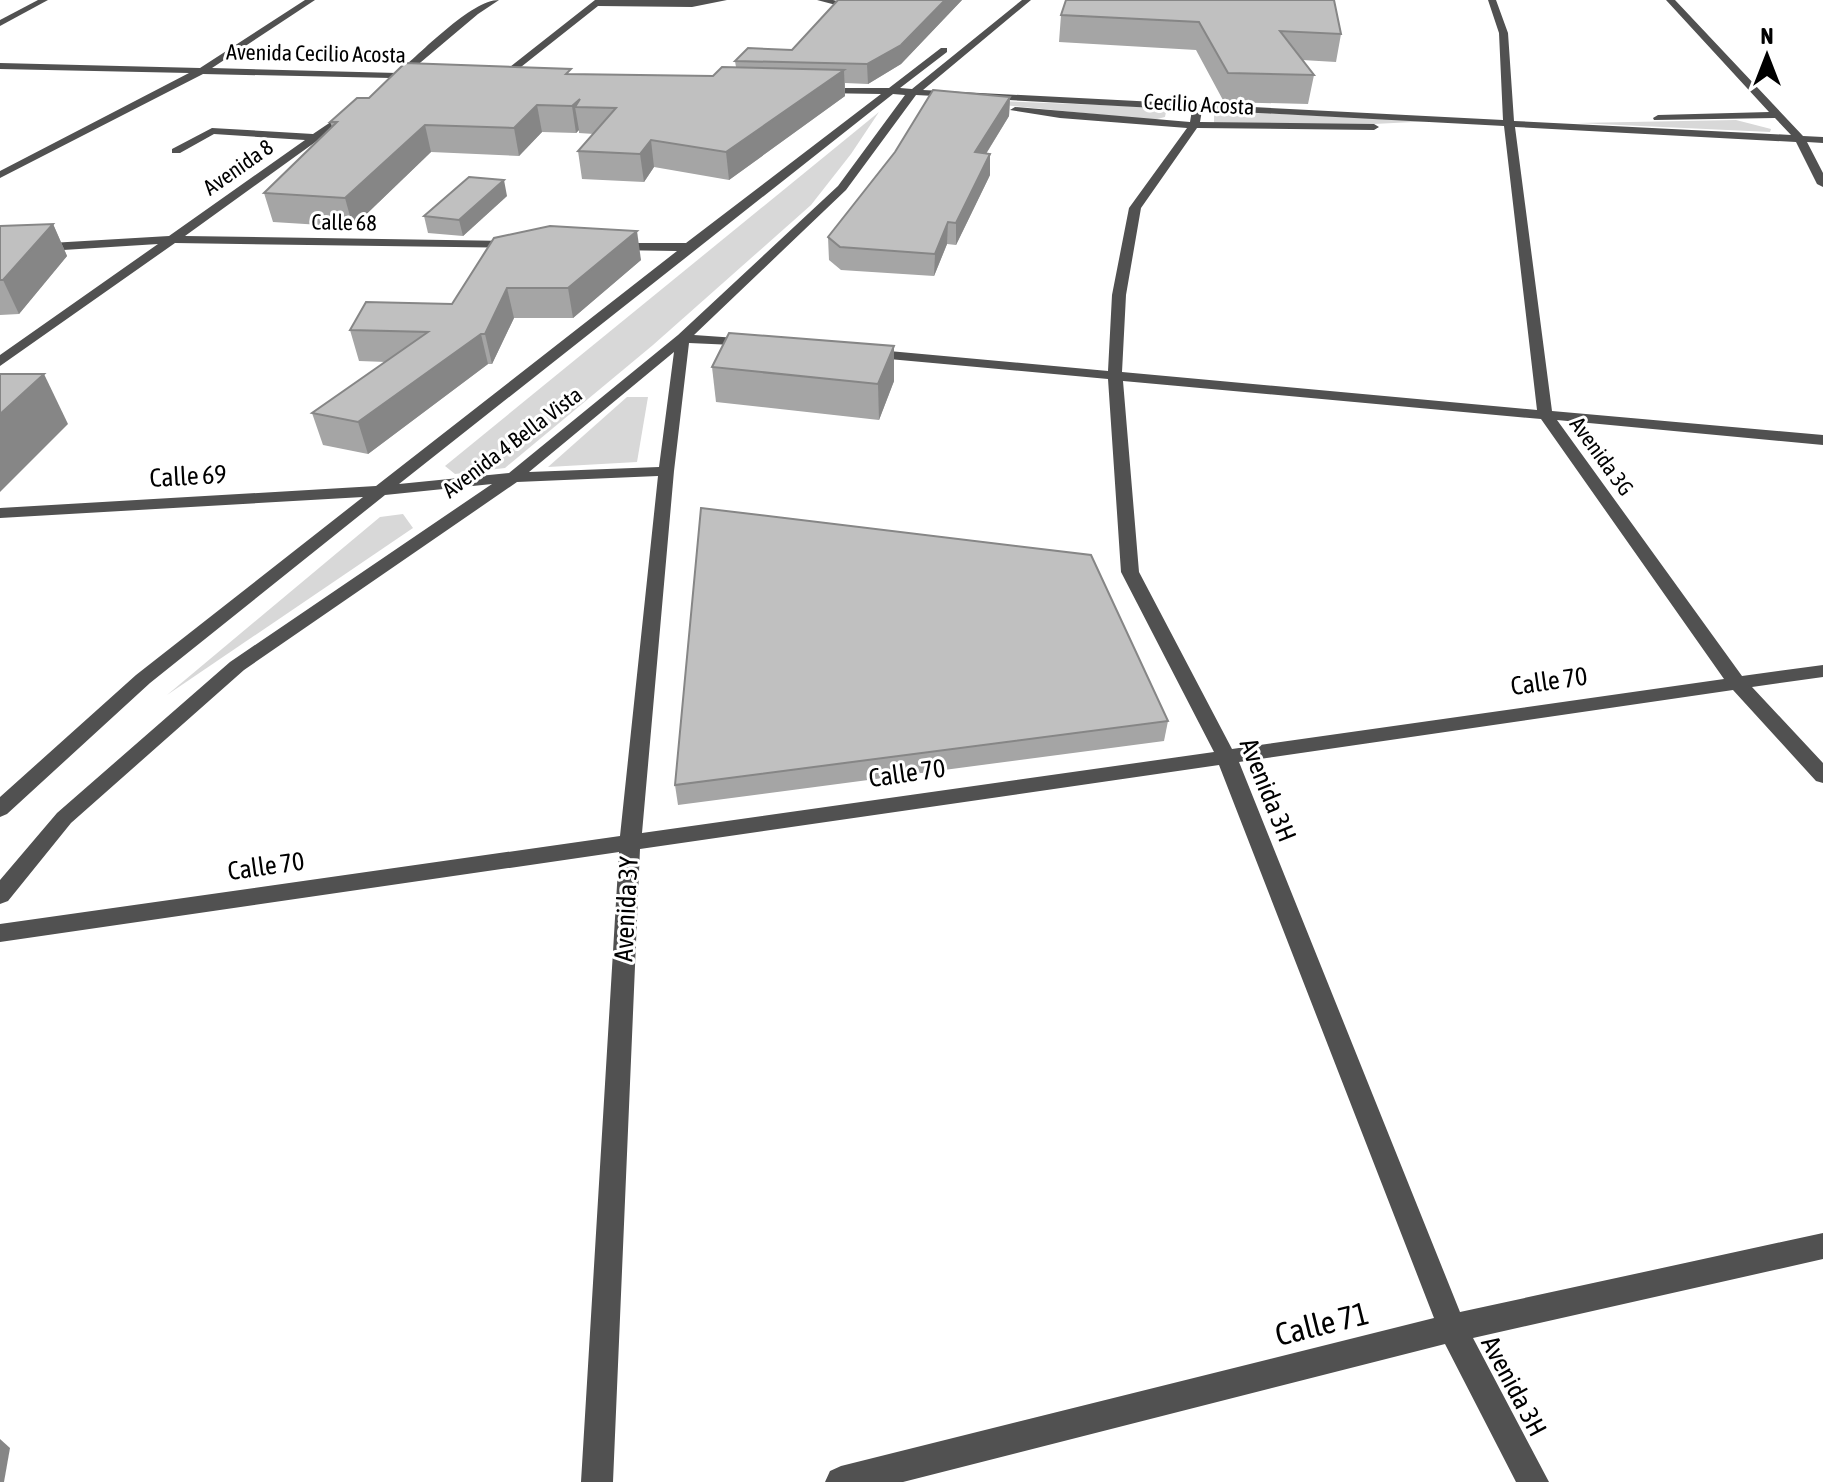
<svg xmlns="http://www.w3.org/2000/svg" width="1823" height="1482" viewBox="0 0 1823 1482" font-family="'Asap Condensed',sans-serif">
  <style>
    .green { fill: #d8d8d8 }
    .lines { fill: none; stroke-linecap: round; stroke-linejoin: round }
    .minor { fill: #515151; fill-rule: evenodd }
    .wall { fill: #a5a5a5 }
    .shaded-wall { fill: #868686 }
    .building { fill: #c0c0c0; stroke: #868686; stroke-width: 2 }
    .labels { text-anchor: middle; stroke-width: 6; stroke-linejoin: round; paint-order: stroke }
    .far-street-label { font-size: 22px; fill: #000; stroke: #fff }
    .street-label { font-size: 26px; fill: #000; stroke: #fff }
    .near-street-label { font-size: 32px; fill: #000; stroke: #fff }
  </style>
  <rect width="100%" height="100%" fill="#fff"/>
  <!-- green -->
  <g class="green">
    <polygon points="944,99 1152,107 1166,112 1165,117 1153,120"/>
    <polygon points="1214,111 1434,121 1313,127 1214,123"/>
    <polygon points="879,112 851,154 811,205 653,345 505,468 455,474 445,466"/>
    <polygon points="1736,120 1771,129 1770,132 1577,123"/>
    <polygon points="627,397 648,397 637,462 548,467"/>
    <polygon points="403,514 413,528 167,695 380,517"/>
  </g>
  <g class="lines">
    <!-- minor -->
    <g class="minor">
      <polygon points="38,0 48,0 0,26 0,20"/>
      <path d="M305 0H315L212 68 397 73C420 54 471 0 499 0L478 14 408 73 424 74V78H402L395 82 391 78 203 74 0 178V171L189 73 0 69V63L200 68Z"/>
      <polygon points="595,0 727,0 692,7 598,6 502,82 496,82 496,78"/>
      <polygon points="817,0 833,0 863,8 859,11"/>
      <path d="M1022 0H1031L923 90 1503 120 1499 33 1488 0H1496L1508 33 1514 121 1791 135 1775 118 1654 120 1653 118 1658 115 1769 112 1666 0H1675L1803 136 1823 137V143L1807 142 1823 173V187L1817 184 1796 142 1515 127 1552 411 1823 435V445L1557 420 1742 676 1823 665V677L1752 687 1823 763V783L1816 781 1733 690 1239 762 1460 1312 1823 1233V1259L1473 1338 1549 1482H1516L1445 1344 903 1482H825L830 1471 841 1466 1434 1318 1219 765 640 849 613 1482H581L619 852 0 942V924L620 836 658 476 517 482 244 670 71 823 8 901 0 904V880L57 813 230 662 492 484 385 495 150 683 7 814 0 817V797L136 675 363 497 0 518V508L376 486 677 251 612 250 606 246 608 243H686L881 94 820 93 817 88H889L941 48H947V52L900 88 912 89ZM893 94 905 95 838 186 678 335 509 473 399 484ZM916 95 1192 110 1190 122 1015 107 1010 110 1060 118 1187 128 1129 208 1112 295 1108 371 867 349 860 353 867 357 1108 379 1121 572 1214 752 642 833 674 471 689 343 756 346 758 343 751 339 694 335 846 190ZM1202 110 1504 126 1537 410 1122 372 1126 295 1141 208 1197 128 1374 130 1379 127 1374 124 1200 122ZM674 352 659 467 529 472ZM1123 381 1541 419 1724 679 1232 749 1139 572Z"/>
      <polygon points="353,107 357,108 357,112 185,236 516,241 522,245 520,248 175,243 0,366 0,355 158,244 0,254 0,246 169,236 305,140 214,134 180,153 172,153 172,149 212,128 313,134"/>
    </g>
  </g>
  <!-- wall -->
  <g class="wall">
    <polygon points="838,0 962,0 901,64 868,84 845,83 845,96 729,180 654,167 644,182 582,179 578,151 594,134 579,133 579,130 576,133 542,132 519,156 431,152 353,227 273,222 264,193 332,127 330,122 369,98 572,74 713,76 736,67 735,61 792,50"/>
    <polygon points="1066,0 1341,34 1336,62 1302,60 1314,75 1308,104 1224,102 1196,50 1059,42 1061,15"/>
    <polygon points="1010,97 1009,116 986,154 990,175 956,245 947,244 934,276 841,270 829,260 828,237"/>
    <polygon points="507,196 463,236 428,233 424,216"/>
    <polygon points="53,224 67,256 19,314 0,315 0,226"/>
    <polygon points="494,238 641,260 573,318 514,318 492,364 488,364 368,454 323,445 312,413 386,362 359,361 350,330 452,304"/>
    <polygon points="712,367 894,381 879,420 716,402"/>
    <polygon points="1168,721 1164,741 678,805 675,785"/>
  </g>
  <!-- shaded-wall -->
  <g class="shaded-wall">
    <polygon points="945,0 962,0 901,64 868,84 867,64"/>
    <polygon points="844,70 845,96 729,180 726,152"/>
    <polygon points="1010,97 1009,116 974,173 975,152"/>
    <polygon points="580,99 575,107 579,130 576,133 572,106"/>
    <polygon points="537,105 542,132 519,156 514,128"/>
    <polygon points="425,125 431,152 353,227 345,198"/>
    <polygon points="651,140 654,167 644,182 640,154"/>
    <polygon points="990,154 990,175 956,245 956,223"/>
    <polygon points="504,180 507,196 463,236 459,220"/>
    <polygon points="948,222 947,244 934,276 935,254"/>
    <polygon points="53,224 67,256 19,314 3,280"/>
    <polygon points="637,231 641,260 573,318 568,288"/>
    <polygon points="507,288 514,318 492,364 485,334"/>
    <polygon points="481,334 488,364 368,454 358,422"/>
    <polygon points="894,346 894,381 879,420 878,384"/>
    <polygon points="44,374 68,424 0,492 0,414"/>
    <polygon points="0,1439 10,1448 4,1482 0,1482"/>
  </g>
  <!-- building -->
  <g class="building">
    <polygon points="838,0 945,0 901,45 867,64 735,61 748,48 792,50"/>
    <polygon points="1066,0 1334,0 1341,34 1280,31 1314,75 1228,73 1199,22 1061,15"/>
    <polygon points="405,63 571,69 566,74 713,76 722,67 844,70 726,152 651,140 640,154 578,151 616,108 575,107 580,99 572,106 537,105 514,128 425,125 345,198 264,193 337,122 330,122 357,98 369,98"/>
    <polygon points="933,90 1010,97 975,152 990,154 956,223 948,222 935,254 840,247 828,237 895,152"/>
    <polygon points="469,177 504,180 459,220 424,216"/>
    <polygon points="53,224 3,280 0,280 0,226"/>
    <polygon points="550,226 637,231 568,288 507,288 485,334 481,334 358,422 312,413 428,332 350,330 366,302 452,304 494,238"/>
    <polygon points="729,333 894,346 878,384 712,367"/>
    <polygon points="0,374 44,374 0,414"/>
    <polygon points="701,508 1091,555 1168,721 675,785"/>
  </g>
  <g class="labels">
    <!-- far-street labels -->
    <g class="far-street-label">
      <text transform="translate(316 53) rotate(1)" y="8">Avenida Cecilio Acosta</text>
      <text transform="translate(1199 104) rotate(3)" y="8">Cecilio Acosta</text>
      <text transform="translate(238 167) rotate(-35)" y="8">Avenida 8</text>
      <text transform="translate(344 222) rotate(1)" y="8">Calle 68</text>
      <text transform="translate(512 442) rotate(-37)" y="8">Avenida 4 Bella Vista</text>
      <text transform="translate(1602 456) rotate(54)" y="8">Avenida 3G</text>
    </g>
    <!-- street labels -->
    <g class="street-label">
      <text transform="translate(188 476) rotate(-3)" y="9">Calle 69</text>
      <text transform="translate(1549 681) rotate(-8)" y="9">Calle 70</text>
      <text transform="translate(907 773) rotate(-8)" y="9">Calle 70</text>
      <text transform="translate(1268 790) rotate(68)" y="9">Avenida 3H</text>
      <text transform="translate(266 866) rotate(-8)" y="9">Calle 70</text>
      <text transform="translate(626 909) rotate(-87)" y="9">Avenida 3Y</text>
      <text transform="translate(1514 1386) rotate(62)" y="9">Avenida 3H</text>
    </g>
    <!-- near-street labels -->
    <g class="near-street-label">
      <text transform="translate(1322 1324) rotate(-14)" y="11">Calle 71</text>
    </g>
  </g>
  <!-- north arrow -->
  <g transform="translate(1767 56)" stroke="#ffffff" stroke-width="6" paint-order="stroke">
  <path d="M0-6L14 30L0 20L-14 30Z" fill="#000000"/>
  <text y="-12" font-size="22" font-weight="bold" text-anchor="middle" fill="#000000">N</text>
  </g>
</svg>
